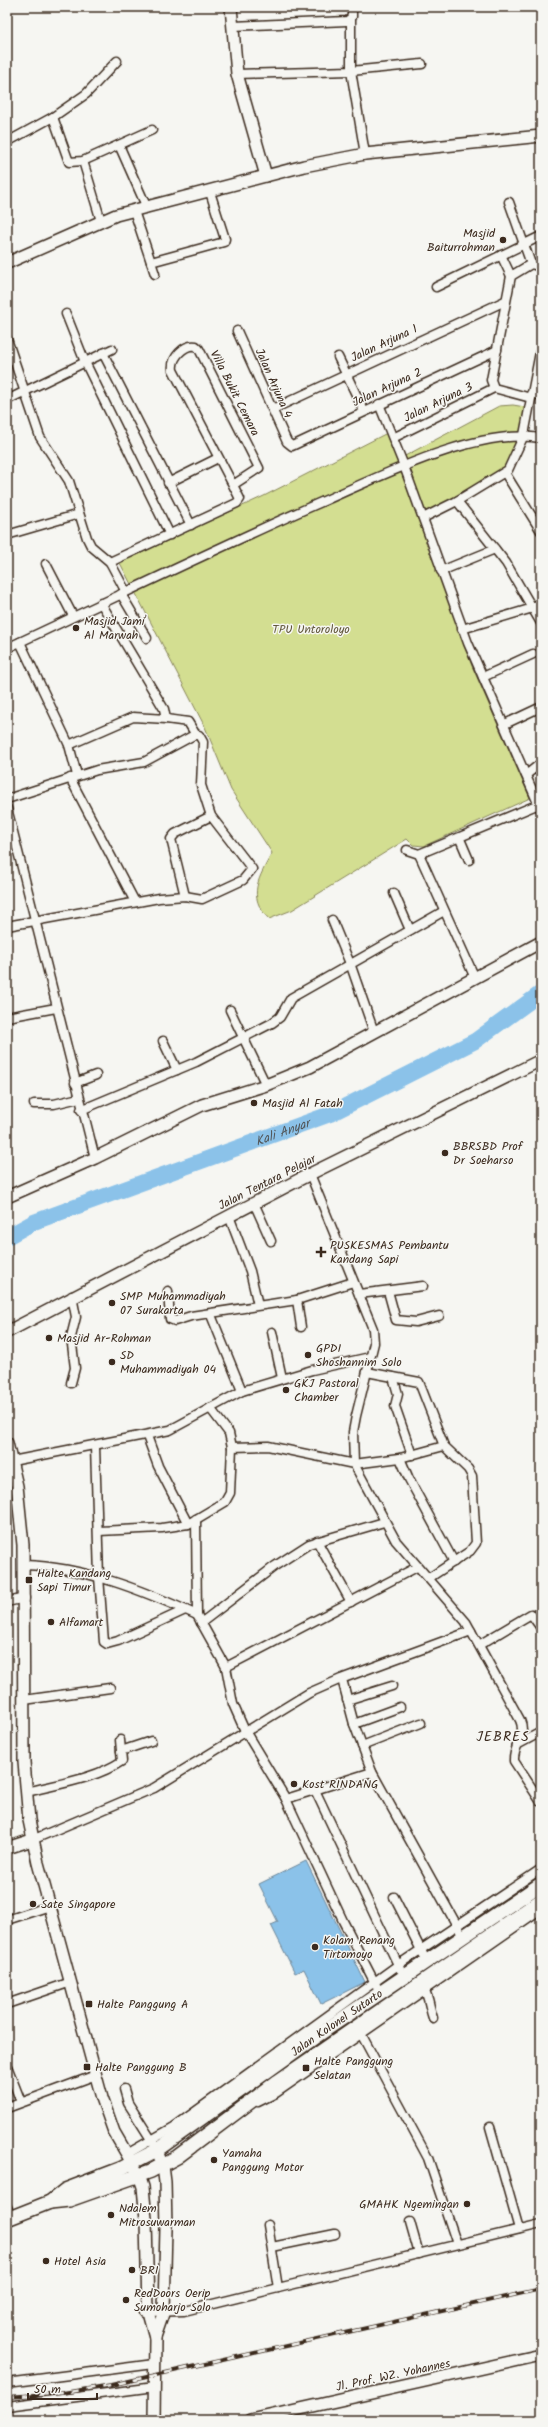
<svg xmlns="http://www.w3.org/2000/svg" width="548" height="2427" viewBox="0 0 548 2427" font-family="Kalam,sans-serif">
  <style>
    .green { fill: #d3de91; stroke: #878458 }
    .water { fill: #8bc2e9; stroke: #6b8598 }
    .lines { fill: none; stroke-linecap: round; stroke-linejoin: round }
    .river { stroke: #8bc2e9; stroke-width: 16 }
    .street-casing { stroke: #3b2a1e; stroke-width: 11 }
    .secondary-casing { stroke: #3b2a1e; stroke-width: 14 }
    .primary-casing { stroke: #3b2a1e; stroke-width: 16 }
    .street { stroke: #f6f6f2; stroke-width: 8 }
    .secondary { stroke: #f6f6f2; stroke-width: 11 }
    .primary { stroke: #f6f6f2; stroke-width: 13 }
    .rail-casing { stroke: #3b2a1e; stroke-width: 4 }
    .rail { stroke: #f6f6f2; stroke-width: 2.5; stroke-dasharray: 8; stroke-linecap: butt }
    .poi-dot { fill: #3b2a1e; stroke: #f6f6f2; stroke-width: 1.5 }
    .labels { text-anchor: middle; stroke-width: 3; stroke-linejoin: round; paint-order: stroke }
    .poi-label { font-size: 12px; fill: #3b2a1e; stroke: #f6f6f2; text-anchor: start }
    .street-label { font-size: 12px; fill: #3b2a1e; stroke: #f6f6f2 }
    .park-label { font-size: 12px; fill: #61573b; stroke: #f6f6f2 }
    .water-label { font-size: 13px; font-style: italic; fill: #53585b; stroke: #f6f6f2 }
    .quarter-label { font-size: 14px; letter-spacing: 1px; fill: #3b2a1e; stroke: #f6f6f2 }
  </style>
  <rect width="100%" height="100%" fill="#f6f6f2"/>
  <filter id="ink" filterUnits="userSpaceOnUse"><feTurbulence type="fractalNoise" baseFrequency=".025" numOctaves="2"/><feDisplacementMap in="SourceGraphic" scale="8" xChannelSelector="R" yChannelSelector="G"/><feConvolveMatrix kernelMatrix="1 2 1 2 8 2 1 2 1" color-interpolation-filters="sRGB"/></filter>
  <g filter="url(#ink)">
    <!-- green -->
    <g class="green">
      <polygon points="513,405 525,407 522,428 505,471 425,515 403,457 499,406"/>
      <path d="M387 433 472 666 530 798 424 846 413 845 407 839 292 910 269 919C246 896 259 878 272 853L231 790 205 727 120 563 264 496Z"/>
    </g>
    <!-- water -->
    <polygon class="water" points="306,1861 365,1982 321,2004 304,1969 295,1973 271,1925 278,1922 259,1884"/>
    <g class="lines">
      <!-- river -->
      <path class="river" id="s1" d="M7 1237 34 1222 330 1114 475 1041 541 993"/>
      <defs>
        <g id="street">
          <polyline points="351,19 351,71 365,154"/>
          <polyline points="233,26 347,21 352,17 352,7"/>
          <polyline points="237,74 351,71 422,64"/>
          <polyline points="53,117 69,162 83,161 152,130"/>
          <polyline points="7,142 53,117 86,94 117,61"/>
          <polyline points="119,145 147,208"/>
          <polyline points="83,161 101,221"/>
          <polyline points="509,202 531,264"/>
          <polyline points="134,211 155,274"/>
          <polyline points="501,255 511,276"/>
          <polyline points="151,262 224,242 225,239 210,192"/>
          <polyline points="531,264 541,267"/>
          <polyline points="436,287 541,236"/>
          <polyline points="66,314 85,362 170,535"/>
          <polyline points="237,331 287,442 292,446 497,350"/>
          <polyline points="7,339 40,437 69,481 87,538 91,546 110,562 126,592"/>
          <polyline points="103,353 191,525"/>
          <polyline points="338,357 364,411"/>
          <polyline points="531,394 541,395"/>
          <polyline points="531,398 494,388 491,380 511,276 531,264"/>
          <polyline points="7,400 112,349"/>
          <polyline points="379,404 404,466 468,643 541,810"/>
          <polyline points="273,409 505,301"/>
          <polyline points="393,438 494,388"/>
          <polyline points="505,473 541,531"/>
          <polyline points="168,483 214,460"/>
          <polyline points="457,501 506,563 541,623"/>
          <polyline points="423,518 457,501 508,470 524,435 541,347"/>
          <polyline points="7,535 79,514"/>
          <path d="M110 562 237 503 240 499 233 485 259 468 199 349 196 346C184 344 171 358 173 370L233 485"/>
          <polyline points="46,564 73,616"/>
          <polyline points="441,571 495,549"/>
          <polyline points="121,594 147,638"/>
          <polyline points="101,603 164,709 166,719 188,722 196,735"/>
          <polyline points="462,629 533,608 541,602"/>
          <polyline points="20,642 69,745 77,775"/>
          <path d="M7 648C113 599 218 547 326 500 383 475 478 427 541 438"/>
          <polyline points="483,677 533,654"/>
          <polyline points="505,724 541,707"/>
          <polyline points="69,745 133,717 166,719"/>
          <polyline points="526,775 541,763"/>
          <polyline points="70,778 135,902"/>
          <polyline points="7,799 97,770 144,762 194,735 199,735 203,742 201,785 211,816 252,869 243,880 202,899 185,896 159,898 7,926"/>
          <polyline points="7,808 95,1158"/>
          <polyline points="460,839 469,860"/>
          <polyline points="407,850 419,854 539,804"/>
          <polyline points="419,854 475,978"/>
          <polyline points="394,893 410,930"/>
          <polyline points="185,896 171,839 175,834 211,816"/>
          <polyline points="332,920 351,966 374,1032"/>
          <polyline points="230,1010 266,1085"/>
          <polyline points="7,1017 56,1008"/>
          <polyline points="163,1041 177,1070"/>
          <polyline points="75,1083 96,1075"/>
          <polyline points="34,1104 54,1104 79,1098"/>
          <polyline points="81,1110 196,1062 272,1023 280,1017 291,998 444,911"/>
          <path d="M310 1174 373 1329 374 1343 356 1416 353 1432 354 1464 396 1541 466 1622 520 1720C527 1736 513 1745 514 1761L541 1802"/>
          <polyline points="254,1203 271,1241"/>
          <polyline points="229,1216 250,1271 258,1305"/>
          <polyline points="168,1291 170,1319 175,1321 191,1316 297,1300 353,1282"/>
          <polyline points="388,1291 396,1320 416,1322 439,1316"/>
          <polyline points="359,1294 423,1286"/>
          <polyline points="297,1300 301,1327"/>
          <polyline points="211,1315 242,1391"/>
          <polyline points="272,1332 282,1378"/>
          <polyline points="367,1372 419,1382 444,1446 468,1469 472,1476 476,1543 470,1551 429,1578"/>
          <polyline points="393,1377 398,1394 395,1406 412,1455"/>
          <polyline points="71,1383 75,1368 71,1337 76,1317 72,1296"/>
          <polyline points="147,1436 158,1466 188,1524"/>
          <polyline points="95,1446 99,1577 104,1642 107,1644 118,1641 185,1610"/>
          <polyline points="232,1447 268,1446 354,1464 400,1458 444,1446"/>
          <polyline points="400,1458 409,1479 454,1562"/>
          <polyline points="12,1461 170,1430 242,1391 312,1370 370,1357"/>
          <polyline points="196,1519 197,1615 226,1667 233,1704 245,1731 286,1799 343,1921 380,1993"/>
          <polyline points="99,1531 162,1528 188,1524 225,1502 230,1493 232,1447 229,1433 210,1408"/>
          <polyline points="317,1541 351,1602"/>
          <path d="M24 1565C85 1567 142 1590 197 1615"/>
          <polyline points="7,1602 25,1598"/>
          <polyline points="201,1623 275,1566 309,1544 384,1522"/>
          <polyline points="479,1645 531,1614 541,1628"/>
          <polyline points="226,1667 417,1567"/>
          <polyline points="343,1683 354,1724 372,1772 460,1931"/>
          <polyline points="24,1700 110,1688"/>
          <polyline points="347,1700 392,1686"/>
          <polyline points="354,1724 400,1707"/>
          <polyline points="120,1740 121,1751"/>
          <polyline points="517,1745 541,1732"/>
          <polyline points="362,1746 421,1723"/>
          <polyline points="315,1790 400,1969"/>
          <path d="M27 1792C58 1784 95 1779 122 1761L121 1751 151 1741"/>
          <polyline points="286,1799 372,1772"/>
          <polyline points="32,1840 154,1788 309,1693 341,1679 471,1631"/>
          <polyline points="394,1897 423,1954"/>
          <polyline points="7,1920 50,1906"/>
          <path d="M424 1989C430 2000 429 2007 433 2018"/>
          <polyline points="7,2004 71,1982"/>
          <polyline points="359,2030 428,2158 457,2244"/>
          <polyline points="7,2066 21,2102"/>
          <polyline points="124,2089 128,2103 154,2144"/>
          <polyline points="258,2102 276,2093 541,1909"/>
          <polyline points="7,2108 96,2075"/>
          <polyline points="490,2127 519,2229"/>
          <polyline points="127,2154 174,2127 398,1965 541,1869"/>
          <polyline points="7,2207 11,2218"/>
          <polyline points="410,2222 419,2254"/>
          <polyline points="268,2225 278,2288 541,2224"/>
          <polyline points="272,2247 335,2234"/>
          <polyline points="144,2312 184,2311 278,2288"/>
          <polyline points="7,2383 154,2364"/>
          <polyline points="7,2406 154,2387"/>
        </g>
        <g id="secondary">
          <polyline points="231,7 237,74 266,176"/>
          <polyline points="7,263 116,215 304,166 365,154 541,136"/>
          <polyline points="7,1197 95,1158 202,1105 266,1085 310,1067 541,942"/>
          <polyline points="7,1332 310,1174 541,1060"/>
          <polyline points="7,1443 17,1486 23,1545 24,1762 29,1820 38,1863 102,2098 114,2132 139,2175 143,2187 146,2219 148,2312 155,2337 154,2420"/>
          <polyline points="7,1848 32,1840"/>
          <polyline points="155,2337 164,2311 166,2228 165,2182 163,2166 157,2150"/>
          <polyline points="251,2420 541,2355"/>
        </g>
        <g id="primary">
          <polyline points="50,2202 69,2200 151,2171 177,2157 278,2081 541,1900"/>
          <path id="s2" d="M7 2219 50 2202 65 2190 120 2169 157 2150 318 2035 541 1884"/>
        </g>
      </defs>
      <!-- street casing -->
      <use href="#street" class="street-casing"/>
      <!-- secondary casing -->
      <use href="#secondary" class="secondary-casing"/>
      <!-- primary casing -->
      <use href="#primary" class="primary-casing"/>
      <!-- street -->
      <use href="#street" class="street"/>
      <!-- secondary -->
      <use href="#secondary" class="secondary"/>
      <!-- primary -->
      <use href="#primary" class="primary"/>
      <defs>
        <polyline id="rail" points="7,2397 63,2393 111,2385 541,2289"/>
      </defs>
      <!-- rail casing -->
      <use href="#rail" class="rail-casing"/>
      <!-- rail -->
      <use href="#rail" class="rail"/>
    </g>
  </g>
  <!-- markers -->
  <g class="poi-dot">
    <circle cx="503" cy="240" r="4"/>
    <circle cx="76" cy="628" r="4"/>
    <circle cx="254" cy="1103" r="4"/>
    <circle cx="445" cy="1153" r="4"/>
    <path d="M319 1246h4v4h4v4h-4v4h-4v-4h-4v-4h4z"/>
    <circle cx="112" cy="1303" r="4"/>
    <circle cx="49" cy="1338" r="4"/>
    <circle cx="308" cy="1355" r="4"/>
    <circle cx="112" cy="1362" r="4"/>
    <circle cx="286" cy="1390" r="4"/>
    <rect x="25" y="1576" width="8" height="8" rx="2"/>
    <circle cx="51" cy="1622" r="4"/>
    <circle cx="294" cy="1784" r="4"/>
    <circle cx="33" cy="1904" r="4"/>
    <circle cx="315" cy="1947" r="4"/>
    <rect x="85" y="2000" width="8" height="8" rx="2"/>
    <rect x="83" y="2063" width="8" height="8" rx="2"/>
    <rect x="302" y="2064" width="8" height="8" rx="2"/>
    <circle cx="214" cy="2160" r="4"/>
    <circle cx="467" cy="2204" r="4"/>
    <circle cx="111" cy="2215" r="4"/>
    <circle cx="46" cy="2261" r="4"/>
    <circle cx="132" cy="2270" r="4"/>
    <circle cx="126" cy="2300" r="4"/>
  </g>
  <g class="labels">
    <!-- poi labels -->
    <g class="poi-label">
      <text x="495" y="237" text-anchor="end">Masjid<tspan x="495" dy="14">Baiturrohman</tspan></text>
      <text x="84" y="625">Masjid Jami'<tspan x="84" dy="14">Al Marwah</tspan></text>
      <text x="262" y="1107">Masjid Al Fatah</text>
      <text x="453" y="1150">BBRSBD Prof<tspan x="453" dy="14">Dr Soeharso</tspan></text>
      <text x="330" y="1249">PUSKESMAS Pembantu<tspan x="330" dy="14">Kandang Sapi</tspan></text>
      <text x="120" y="1300">SMP Muhammadiyah<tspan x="120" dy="14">07 Surakarta</tspan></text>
      <text x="57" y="1342">Masjid Ar-Rohman</text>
      <text x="316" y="1352">GPDI<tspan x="316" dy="14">Shoshannim Solo</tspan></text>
      <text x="120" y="1359">SD<tspan x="120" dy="14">Muhammadiyah 04</tspan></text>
      <text x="294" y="1387">GKJ Pastoral<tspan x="294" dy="14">Chamber</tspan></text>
      <text x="37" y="1577">Halte Kandang<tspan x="37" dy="14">Sapi Timur</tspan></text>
      <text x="59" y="1626">Alfamart</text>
      <text x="302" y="1788">Kost RINDANG</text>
      <text x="41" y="1908">Sate Singapore</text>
      <text x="323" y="1944">Kolam Renang<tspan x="323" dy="14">Tirtomoyo</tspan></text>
      <text x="97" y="2008">Halte Panggung A</text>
      <text x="314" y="2065">Halte Panggung<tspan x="314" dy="14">Selatan</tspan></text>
      <text x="95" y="2071">Halte Panggung B</text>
      <text x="222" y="2157">Yamaha<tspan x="222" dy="14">Panggung Motor</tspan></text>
      <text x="459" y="2208" text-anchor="end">GMAHK Ngemingan</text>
      <text x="119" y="2212">Ndalem<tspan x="119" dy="14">Mitrosuwarman</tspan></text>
      <text x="54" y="2265">Hotel Asia</text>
      <text x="140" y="2274">BRI</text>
      <text x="134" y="2297">RedDoors Oerip<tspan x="134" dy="14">Sumoharjo Solo</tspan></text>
    </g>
    <!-- street labels -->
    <g class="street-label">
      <text transform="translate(384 343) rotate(-25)" y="4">Jalan Arjuna 1</text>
      <text transform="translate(274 383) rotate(66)" y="4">Jalan Arjuna 4</text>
      <text transform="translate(387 387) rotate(-25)" y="4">Jalan Arjuna 2</text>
      <text transform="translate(235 393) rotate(63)" y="4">Villa Bukit Cemara</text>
      <text transform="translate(438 402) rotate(-26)" y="4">Jalan Arjuna 3</text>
      <text transform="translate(267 1182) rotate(-27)" y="4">Jalan Tentara Pelajar</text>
      <text dy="4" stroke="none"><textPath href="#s2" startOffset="386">Jalan Kolonel Sutarto</textPath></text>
      <text transform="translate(393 2375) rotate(-12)" y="4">Jl. Prof. WZ. Yohannes</text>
    </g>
    <!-- park labels -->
    <g class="park-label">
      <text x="311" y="633">TPU Untoroloyo</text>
    </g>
    <!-- water labels -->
    <g class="water-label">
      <text dy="5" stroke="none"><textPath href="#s1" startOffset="295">Kali Anyar</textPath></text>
    </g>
    <!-- quarter labels -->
    <g class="quarter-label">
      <text x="503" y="1741">JEBRES</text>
    </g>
  </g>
  <!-- margin -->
  <rect width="548" height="2427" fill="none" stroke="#f6f6f2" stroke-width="24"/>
  <rect x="12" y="12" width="524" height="2403" fill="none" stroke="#3b2a1e" stroke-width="1.5" filter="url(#ink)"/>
  <!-- scale -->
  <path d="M28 2393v6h69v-6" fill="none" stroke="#3b2a1e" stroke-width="2"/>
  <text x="34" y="2393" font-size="12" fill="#3b2a1e" stroke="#f6f6f2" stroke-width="3" paint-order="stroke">50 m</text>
</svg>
